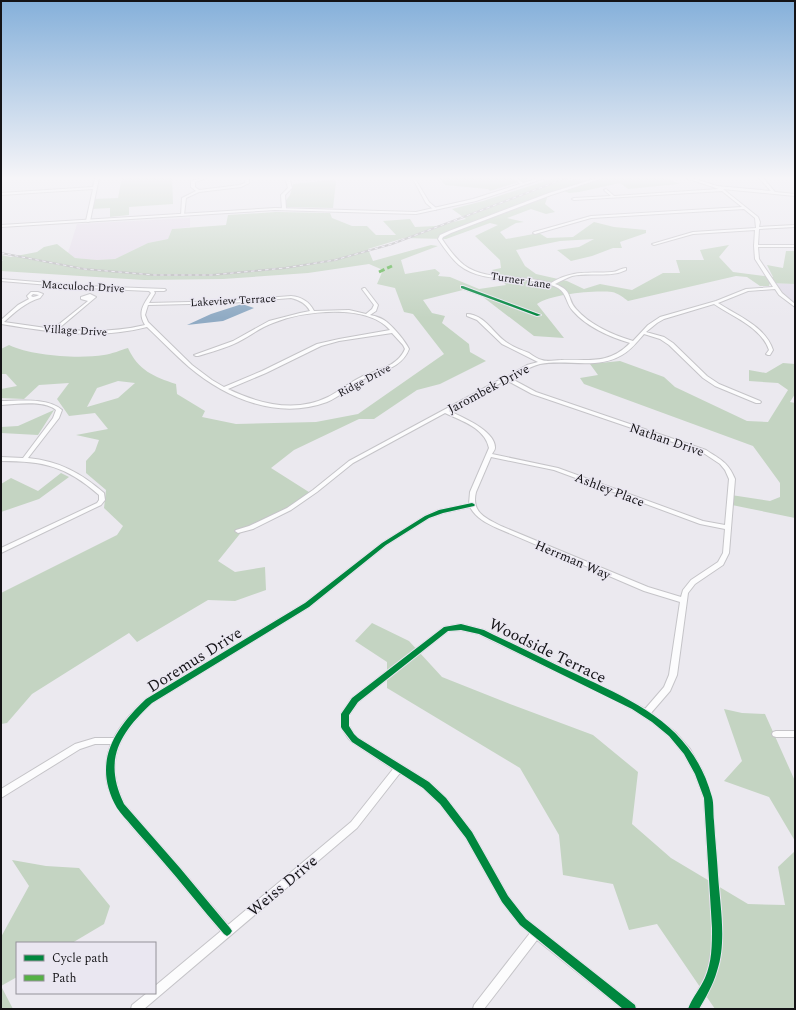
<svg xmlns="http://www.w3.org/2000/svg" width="796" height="1010" viewBox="0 0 796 1010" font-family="Spectral,serif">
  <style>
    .built { fill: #e0dce8 }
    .industrial { fill: #e5ddea }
    .green { fill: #c4d4c2; fill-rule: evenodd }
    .water { fill: #90abc4 }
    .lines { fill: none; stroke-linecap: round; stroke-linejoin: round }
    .minor-casing { stroke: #c5c4c8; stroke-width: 2 }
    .major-casing { stroke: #c5c4c8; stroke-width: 2 }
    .minor { fill: #fcfcfd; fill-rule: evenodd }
    .major { fill: #fcfcfd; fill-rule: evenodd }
    .rail-casing { stroke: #b7b7b9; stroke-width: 2 }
    .rail { stroke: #eae7f1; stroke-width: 1; stroke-dasharray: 3.5; stroke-linecap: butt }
    .quiet { stroke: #55b145; stroke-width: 3; stroke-dasharray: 6 3; stroke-linecap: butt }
    .cycleway-casing { stroke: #eae7f1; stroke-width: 2 }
    .cycleway { fill: #00873e; fill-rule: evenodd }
    .labels { text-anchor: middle; stroke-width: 3; stroke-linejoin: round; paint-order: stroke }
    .far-street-label { font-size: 11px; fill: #141316; stroke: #eae7f1 }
    .street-label { font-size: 13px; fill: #141316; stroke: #eae7f1 }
    .near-street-label { font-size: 16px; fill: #141316; stroke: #eae7f1 }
  </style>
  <rect width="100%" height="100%" fill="#ebe9ef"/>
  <!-- built -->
  <polygon class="built" points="775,283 795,284 795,304 785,297"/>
  <!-- industrial -->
  <polygon class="industrial" points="190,218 190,227 172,229 168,239 148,243 115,259 97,260 75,258 68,253 77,224"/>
  <!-- green -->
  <g class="green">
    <polygon points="122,177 172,177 173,204 129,207 129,215 110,217 110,208 91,209 93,199 118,198"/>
    <polygon points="332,177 336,182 333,208 281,207 290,195 293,184 333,180"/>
    <polygon points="439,177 534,177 490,191 488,189 445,185"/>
    <path d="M558 177 578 181 609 177H671L667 178 679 184 628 189 620 183 579 192 569 193 562 190 548 195 545 204 555 212 546 214 531 209 507 218 524 222 516 223 500 232 506 239 539 233 547 238 573 237 594 222 614 227 646 230V233L620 242 622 248H613L592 256 571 261 557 250 579 247 594 239 560 241 516 250 525 266 536 274 567 281 584 289 600 284 632 290 663 273H680L676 260H704L700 250 729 245 719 257 733 272 773 277 767 265 783 268 786 251H795V284L770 283 769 286H760L747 277 736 276 628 301C624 298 618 293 612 292 594 290 551 294 537 304L564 338 534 336 483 297 463 290 423 300 432 313 445 316 442 323 469 344 470 352 486 361 440 384 417 390 374 419H359L294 450 271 468 312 494 259 524 243 530 218 561 235 572 265 567 266 590 235 601 208 600 137 642 129 633 32 694 7 723 1 724V593L117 535 123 526 104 508 106 490 86 473V461L95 451 99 440 76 435 108 429 95 413 69 416 57 399 69 383 39 385 24 399 1 398V389L17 386 6 374H1V349L9 345C32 356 79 359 104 355 112 354 121 350 128 348 138 370 154 377 176 384L177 394 205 411 202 417 236 424 316 422 358 414 444 354 413 314 404 312 395 288 377 284 383 270 369 264 308 273 223 279 144 280 1 271V262L3 260H1V255L11 257 37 252 44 247 57 244 75 258 97 260 115 259 148 243 168 239 172 229 226 225 228 215 276 212 330 213 332 218 352 226H367L376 235H396L383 221 410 219 415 227 436 226 466 219 452 209 483 201ZM490 223 498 225 475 236 500 260 501 268 492 270 506 285 479 289 450 277 438 276 440 273 435 269 405 274 401 260 438 246 431 245 373 261 368 249 404 238 446 239ZM118 381 135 383 118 398 87 407 97 388Z"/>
    <polygon points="620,361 664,377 675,387 747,421 768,422 788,390 778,383 749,381 749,370 766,373 783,363 795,364 795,394 790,402 795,403 795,518 732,505 731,495 770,501 780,497 780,483 753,446 584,384 580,378 598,375 590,364"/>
    <polygon points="54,410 38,435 1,433 1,427 18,426"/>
    <polygon points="61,473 69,477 39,499 1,512 1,484 11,478 38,491"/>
    <polygon points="372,623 409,641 442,677 505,702 593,735 638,772 632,824 671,858 748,904 785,905 778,867 795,851 795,1009 715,1009 657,924 629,930 613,884 563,875 559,835 520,768 387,688 387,662 355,641"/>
    <polygon points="724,709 742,713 765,714 795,781 795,841 769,797 724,781 742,761"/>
    <polygon points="12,860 46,866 79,868 110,906 104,924 72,943 17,943 17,977 1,986 13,1009 1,1009 1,937 29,886"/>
  </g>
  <!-- water -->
  <polygon class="water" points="242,304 254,308 223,321 187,325 211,314"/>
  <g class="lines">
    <defs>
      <g id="minor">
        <polygon points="97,177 99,178 90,221 88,222 86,221 93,189 1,195 1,193 93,187 95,178"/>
        <polygon points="205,177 210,177 195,182 195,187 199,190 240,185 245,183 246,177 249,177 249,183 241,187 199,192 186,198 184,215 181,216 182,198 196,191 191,187 191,181"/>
        <polygon points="285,177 289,177 292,188 285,195 286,209 284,210 282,209 281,195 288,188"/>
        <polygon points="412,177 414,177 429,202 436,208 436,210 434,210 426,203"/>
        <polygon points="513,177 516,177 523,183 523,185 521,185"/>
        <polygon points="566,177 595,177 593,178 574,179"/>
        <path d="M601 177H606L551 195 451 233 443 237 442 239C448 248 455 258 464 265 487 282 524 274 551 283 574 269 588 274 612 272 617 272 621 268 626 268V270C610 278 590 272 572 276 566 278 561 281 555 284 574 291 566 298 576 309 590 325 613 335 633 341L648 325 660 317 716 301 746 289 773 287 755 259 754 246 755 230 693 234 654 245 652 244 693 232 756 228 755 218 744 209 591 218 535 234 533 233 534 232 591 216 742 207 722 191 574 200 572 199 574 198 611 196 604 190 606 189 614 196 719 189 686 178V177H689L717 186 771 191 758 177H762L775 192 795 194V196L723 189 758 217 760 222 759 227 795 225V227L759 229 758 245H795V247H758L759 259 782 293 795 304V307L779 295 775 289 748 291 718 303C738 316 765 326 773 350L770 355H768L766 354 769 350C761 327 733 317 714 304L664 319 657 323 646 332 664 337 673 343 707 376 719 384 760 401 761 402 760 403H756L715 386 703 378 669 345 660 339 644 334C637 342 631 350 622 355 597 370 567 359 540 364 529 367 519 373 510 378L536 392 706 450C721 460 728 462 735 479L729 553 723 565 695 584 688 593 677 675 670 691 651 713 675 732 690 749 703 772 712 798 722 928C722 963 716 979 699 1009H688L701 985 708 971 711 952 712 941V928L704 798 695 774 684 754 669 736 652 722 632 709 611 698 489 639 479 634 461 630 448 631 358 702 349 715V726L354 734 358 738 429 782 446 798 472 832 508 896 526 919 635 1005 636 1009H623L537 940 484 1009H473L474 1005 530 933 520 925 502 902 466 838 440 804 423 788 400 773 357 828 144 1009H131L132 1005 147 993H155V986L221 931C200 906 179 880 158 856 142 837 118 815 110 792 104 777 105 759 111 744H95L80 749 1 798V789L75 744 95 738H114C122 722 134 710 146 699L305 603 382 543 425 516 439 510 469 504 470 492 489 448C485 428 462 421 445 413L353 463 317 492 291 510 253 529 238 533 235 531 236 530 249 526 287 508 313 490 349 461 503 378V377H506L527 365 538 362 502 344 477 320 467 316V314C484 314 494 334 506 342 513 347 521 350 529 353 533 356 538 359 542 360 547 362 555 360 561 360 588 359 609 365 630 343 610 337 587 327 573 311 566 304 567 293 558 288 549 283 537 282 526 280 505 278 477 280 459 265 451 258 444 248 438 239L440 235 449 231 549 193ZM506 380 532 394 702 452 720 464 725 470 729 479 725 525 703 521 558 468 492 454C493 452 495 450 495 448 496 431 462 417 449 411ZM491 457 554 470 700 524 725 529 723 553 718 562 691 580 683 590 681 597 648 587 501 526C485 518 471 512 476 492ZM470 507C476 518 486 523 497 528L644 591 680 602 669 675 664 687 645 709 617 694 484 630 461 624 444 627 352 698 341 714V727L348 738 352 742 393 769 351 822 228 925 180 868 124 804C103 760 119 734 152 703L309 607 386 545 429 518 443 513Z"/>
        <path d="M1 279 86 286 165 289 166 290 164 291H154L155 293 149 303 230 301 291 296C301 297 309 301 314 311L349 310 366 314 372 309 374 305 362 289 364 288H365L378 305 376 311 370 315C376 316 384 319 388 323 395 329 405 341 409 349 401 370 378 371 360 381 349 388 339 397 327 402 278 420 227 399 189 367 174 354 161 340 147 327 96 340 52 332 1 324V320L18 305 29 299 27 296 31 292H38L43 294 40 298C26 302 15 312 4 322L53 329 88 301 81 299V297L90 294 96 297 58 329C88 332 116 332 145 325 137 312 144 304 151 293L149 291 86 288 1 281ZM33 294 39 295 37 296 33 297 31 296ZM291 298C299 300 306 303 310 311L300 313 269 321 233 341 194 355 196 356H198C211 352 226 348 238 342 250 336 261 327 273 323 303 311 366 303 390 330L339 339 317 344 262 371 224 387 212 380 192 365 148 322 145 315 148 305 230 303ZM392 333 403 345 405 349C398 366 378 370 363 376 350 382 340 391 328 397 296 413 259 404 228 389L266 373 321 346 339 341Z"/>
        <path d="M1 401C19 401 48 397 62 410L59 418 28 458C59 461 81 473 104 493L105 500 101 505 1 553V548L97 503 99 500V495C66 466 44 461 1 461V457L23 458 53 418 56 410C44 400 17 404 1 405Z"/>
        <polygon points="776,731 795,731 795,737 776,737 773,736 772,734 773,732"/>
      </g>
      <polygon id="major" points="542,177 548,177 476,201 416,214 275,210 1,227 1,225 275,208 416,212 473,199"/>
    </defs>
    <!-- minor casing -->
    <use href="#minor" class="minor-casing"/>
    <!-- major casing -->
    <use href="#major" class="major-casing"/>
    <!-- minor -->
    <use href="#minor" class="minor"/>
    <!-- major -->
    <use href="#major" class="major"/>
    <defs>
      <polyline id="rail" points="1,253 84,269 154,275 212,275 285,268 335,260 392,244 569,177"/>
    </defs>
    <!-- rail casing -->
    <use href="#rail" class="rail-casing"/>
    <!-- rail -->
    <use href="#rail" class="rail"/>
    <!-- quiet -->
    <polyline class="quiet" points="379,272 392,266"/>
    <defs>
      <g id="cycleway">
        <polygon points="461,286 463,286 541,315 537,316 461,288"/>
        <path d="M472 503 474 504 475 505 474 506 443 513 429 518 386 545 309 607 152 703C119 734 103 760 124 804L180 868 230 928 232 931 230 934 227 936 224 934C202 909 181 882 159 857 150 846 140 836 131 825 127 820 121 814 117 808 92 764 113 730 146 699L305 603 382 543 425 516 439 510Z"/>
        <path d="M461 624 484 630 494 635C522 648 549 662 576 674 637 703 692 725 712 797 714 804 713 813 714 821 715 839 717 857 718 875 720 905 727 942 717 971 713 985 706 997 699 1009H688C692 998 700 989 705 978 712 962 712 945 712 928L704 798 695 774 684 754 669 736 652 722 632 709 500 644 479 634 461 630 448 631 358 702 349 715V726L354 734 358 738 429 782 446 798 472 832 508 896 526 919 635 1005 636 1009H623L520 925 502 902 466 838 440 804 423 788 352 742 342 729 341 727V714L352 698 444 627Z"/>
      </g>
    </defs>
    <!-- cycleway casing -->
    <use href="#cycleway" class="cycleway-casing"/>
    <!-- cycleway -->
    <use href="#cycleway" class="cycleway"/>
  </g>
  <!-- sky -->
  <linearGradient id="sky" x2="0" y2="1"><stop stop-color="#85b0da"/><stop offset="0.56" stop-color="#f6f5f8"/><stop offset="1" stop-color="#f6f5f8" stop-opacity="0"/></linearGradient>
  <rect width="796" height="318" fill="url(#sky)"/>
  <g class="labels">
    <!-- far-street labels -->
    <g class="far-street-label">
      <text transform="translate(521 280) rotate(9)" y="4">Turner Lane</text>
      <text transform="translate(83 286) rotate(3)" y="4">Macculoch Drive</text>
      <text transform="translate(233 300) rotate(-3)" y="4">Lakeview Terrace</text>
      <text transform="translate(75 330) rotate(3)" y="4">Village Drive</text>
      <text transform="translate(364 380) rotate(-28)" y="4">Ridge Drive</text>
    </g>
    <!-- street labels -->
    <g class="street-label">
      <text transform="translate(488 388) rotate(-28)" y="5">Jarombek Drive</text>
      <text transform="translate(667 439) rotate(19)" y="5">Nathan Drive</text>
      <text transform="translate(610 489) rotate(21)" y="5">Ashley Place</text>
      <text transform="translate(573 559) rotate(23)" y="5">Herrman Way</text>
    </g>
    <!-- near-street labels -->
    <g class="near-street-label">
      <text transform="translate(548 650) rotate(26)" y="6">Woodside Terrace</text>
      <text transform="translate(194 659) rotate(-32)" y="6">Doremus Drive</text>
      <text transform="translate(282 885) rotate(-40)" y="6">Weiss Drive</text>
    </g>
  </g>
  <!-- border -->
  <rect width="796" height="1010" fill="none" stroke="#141316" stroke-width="4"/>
  <!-- legend -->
  <rect x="16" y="942" width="140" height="52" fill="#eae7f1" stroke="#949299"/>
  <rect x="24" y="955" width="20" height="6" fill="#00873e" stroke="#949299"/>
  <text x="52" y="962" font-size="12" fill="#141316">Cycle path</text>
  <rect x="24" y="975" width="20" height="6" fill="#55b145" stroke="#949299"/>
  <text x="52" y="982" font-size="12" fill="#141316">Path</text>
</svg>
